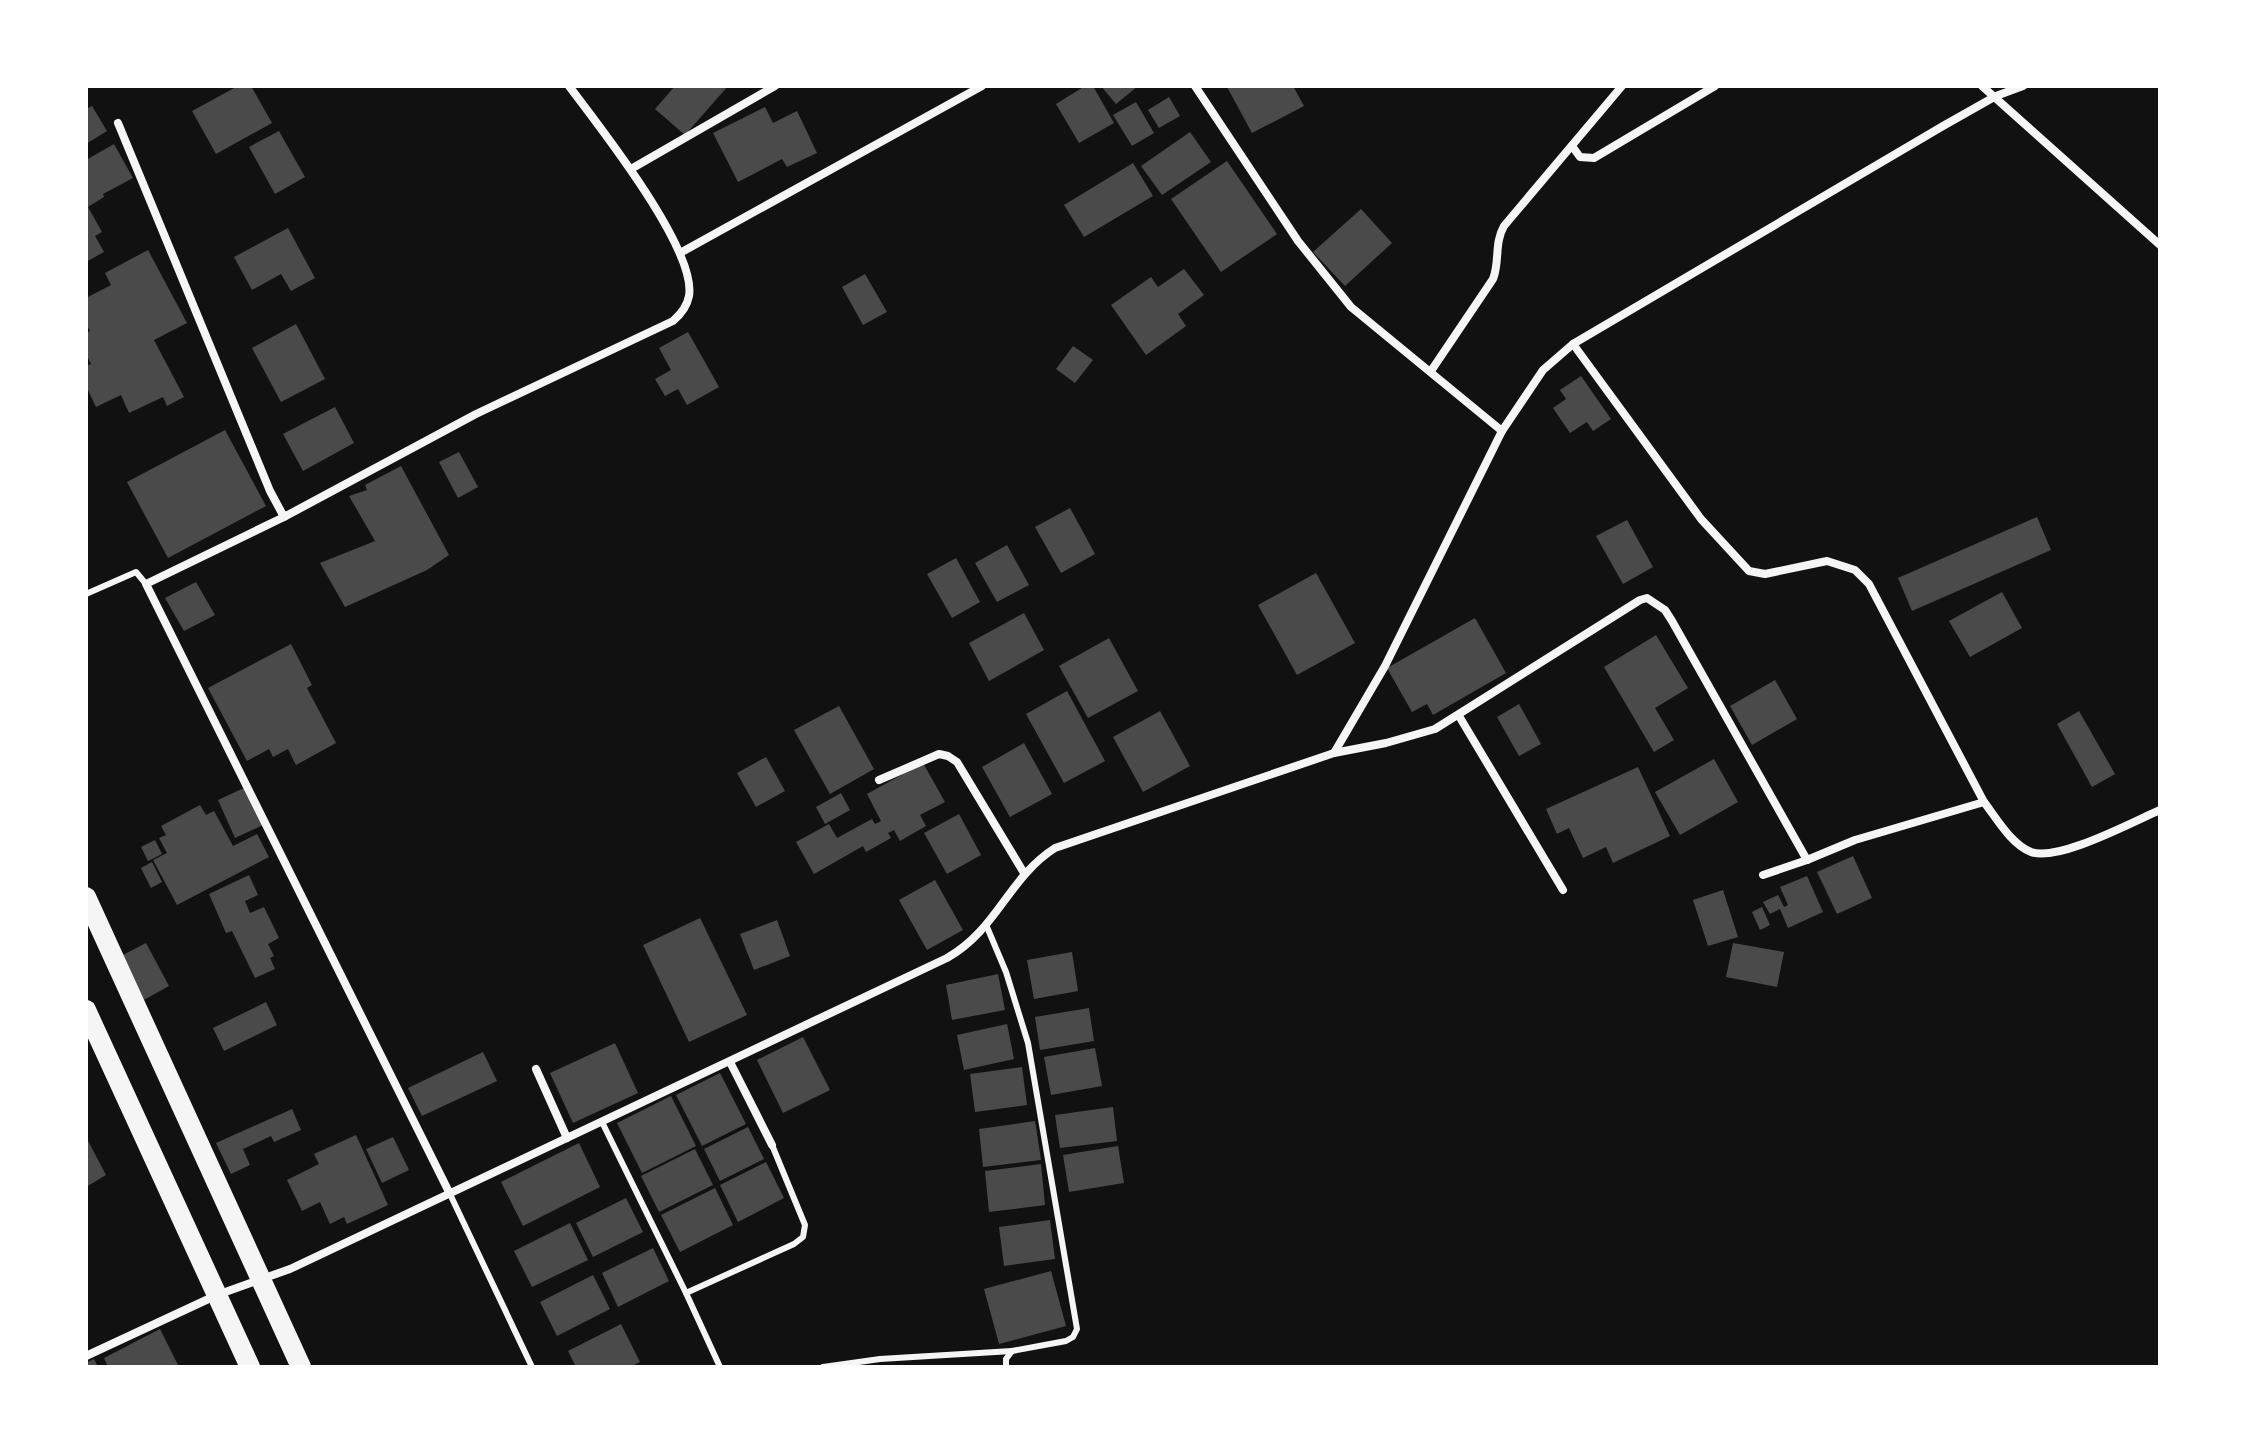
<svg xmlns="http://www.w3.org/2000/svg" width="2246" height="1453" viewBox="0 0 2246 1453" font-family="Bitter,serif">
  <style>
    .building { fill: #4a4a4a }
    .lines { fill: none; stroke-linecap: round; stroke-linejoin: round }
    .service { stroke: #f5f5f5; stroke-width: 6 }
    .minor { stroke: #f5f5f5; stroke-width: 8 }
    .trunk { stroke: #f5f5f5; stroke-width: 20 }
  </style>
  <rect width="100%" height="100%" fill="#111"/>
  <!-- building -->
  <g class="building">
    <polygon points="238,86 251,86 272,123 216,154 192,111"/>
    <polygon points="675,86 728,86 685,135 655,109"/>
    <polygon points="1085,86 1093,86 1114,123 1079,143 1056,104"/>
    <polygon points="1101,86 1138,86 1116,104"/>
    <polygon points="1229,86 1293,86 1304,106 1252,133 1227,87"/>
    <polygon points="1169,97 1180,116 1159,128 1148,110"/>
    <polygon points="1136,102 1154,133 1132,146 1113,115"/>
    <polygon points="92,106 107,131 86,144 86,109"/>
    <polygon points="765,107 773,123 797,111 817,153 787,167 782,159 738,182 713,133"/>
    <polygon points="279,131 305,177 275,194 249,147"/>
    <polygon points="1190,132 1211,162 1162,195 1141,166"/>
    <polygon points="114,144 133,178 103,194 104,197 88,207 102,232 95,236 104,252 86,262 86,160"/>
    <polygon points="1227,161 1277,234 1221,272 1171,199"/>
    <polygon points="1133,163 1153,196 1084,237 1064,205"/>
    <polygon points="1361,209 1392,243 1345,286 1313,252"/>
    <polygon points="288,228 315,278 291,291 281,274 252,290 234,257"/>
    <polygon points="148,250 187,323 154,340 184,397 167,406 163,397 129,413 121,395 96,407 86,386 86,366 91,364 86,354 86,333 90,331 86,324 86,298 111,285 105,273"/>
    <polygon points="1184,269 1204,295 1178,314 1186,326 1146,355 1111,305 1151,277 1158,287"/>
    <polygon points="865,274 887,312 863,325 842,287"/>
    <polygon points="296,324 325,379 281,402 252,348"/>
    <polygon points="688,332 719,387 687,405 678,389 665,396 655,379 671,370 659,348"/>
    <polygon points="1073,346 1093,360 1075,383 1056,369"/>
    <polygon points="1581,376 1611,419 1593,431 1587,422 1570,433 1553,408 1566,399 1560,390"/>
    <polygon points="335,407 354,443 303,471 283,434"/>
    <polygon points="225,430 266,506 168,558 127,482"/>
    <polygon points="459,452 478,487 458,498 439,462"/>
    <polygon points="401,466 449,555 427,570 345,607 320,563 375,541 349,496 367,490 365,485"/>
    <polygon points="1070,508 1095,554 1061,573 1035,527"/>
    <polygon points="2037,517 2051,550 1912,611 1898,578"/>
    <polygon points="1627,520 1653,567 1623,584 1596,536"/>
    <polygon points="1007,545 1029,585 997,602 975,563"/>
    <polygon points="956,558 980,602 952,618 927,574"/>
    <polygon points="1316,573 1355,643 1297,675 1258,605"/>
    <polygon points="196,582 215,615 184,631 165,598"/>
    <polygon points="2002,592 2022,628 1970,657 1949,621"/>
    <polygon points="1024,613 1044,650 989,681 969,643"/>
    <polygon points="1475,618 1506,673 1433,715 1427,704 1412,712 1387,668"/>
    <polygon points="1656,635 1688,688 1655,708 1674,740 1654,752 1604,667"/>
    <polygon points="1109,638 1138,691 1088,718 1059,666"/>
    <polygon points="291,644 312,685 307,688 336,743 296,765 288,749 273,757 269,749 247,761 208,688"/>
    <polygon points="1775,680 1797,719 1752,745 1730,706"/>
    <polygon points="1067,691 1105,761 1064,783 1026,714"/>
    <polygon points="1519,704 1541,744 1519,756 1497,717"/>
    <polygon points="839,706 874,769 830,794 794,730"/>
    <polygon points="1160,711 1190,766 1143,792 1113,737"/>
    <polygon points="2079,711 2115,774 2092,787 2057,724"/>
    <polygon points="1024,743 1052,794 1010,817 982,767"/>
    <polygon points="766,757 785,791 756,807 737,773"/>
    <polygon points="1714,759 1738,802 1680,835 1655,792"/>
    <polygon points="923,763 945,802 920,815 926,826 900,841 894,830 888,833 891,838 866,852 863,846 814,874 796,842 829,824 837,838 872,819 875,824 881,821 867,794"/>
    <polygon points="1638,767 1670,836 1613,863 1606,847 1583,858 1569,828 1557,834 1546,809"/>
    <polygon points="246,787 263,825 235,838 218,800"/>
    <polygon points="841,793 850,810 825,824 816,807"/>
    <polygon points="200,805 206,815 214,811 233,846 257,834 269,857 177,905 153,860 167,853 159,838 166,835 161,826"/>
    <polygon points="959,814 981,855 947,874 924,833"/>
    <polygon points="155,840 162,854 148,861 141,847"/>
    <polygon points="1853,856 1872,898 1837,914 1817,872"/>
    <polygon points="152,862 162,882 151,888 141,868"/>
    <polygon points="249,875 258,895 245,901 250,913 264,907 279,938 268,944 274,956 270,958 275,969 255,978 232,931 226,933 209,894"/>
    <polygon points="1807,876 1823,912 1788,928 1780,909 1770,914 1763,902 1778,895 1784,907 1788,905 1780,887"/>
    <polygon points="935,880 963,930 927,950 899,900"/>
    <polygon points="1723,890 1738,937 1708,946 1693,900"/>
    <polygon points="1762,907 1770,925 1760,930 1752,912"/>
    <polygon points="700,918 747,1015 689,1042 643,945"/>
    <polygon points="777,920 790,956 754,970 740,934"/>
    <polygon points="146,943 169,986 142,1001 119,957"/>
    <polygon points="1733,943 1784,952 1777,987 1726,977"/>
    <polygon points="1072,952 1078,991 1034,999 1027,960"/>
    <polygon points="998,974 1005,1010 952,1020 946,985"/>
    <polygon points="266,1002 277,1025 224,1051 213,1028"/>
    <polygon points="1089,1008 1094,1041 1040,1050 1035,1017"/>
    <polygon points="1007,1024 1014,1059 964,1070 957,1035"/>
    <polygon points="803,1037 830,1090 783,1113 757,1060"/>
    <polygon points="615,1043 638,1093 573,1123 550,1073"/>
    <polygon points="1095,1048 1102,1086 1051,1095 1044,1057"/>
    <polygon points="483,1052 497,1081 422,1116 408,1088"/>
    <polygon points="1022,1067 1027,1105 975,1112 970,1074"/>
    <polygon points="720,1073 746,1124 702,1146 676,1095"/>
    <polygon points="671,1096 696,1146 642,1173 617,1123"/>
    <polygon points="1113,1107 1117,1141 1060,1148 1055,1115"/>
    <polygon points="292,1109 301,1130 274,1142 271,1136 243,1149 250,1165 231,1174 216,1143"/>
    <polygon points="1035,1121 1041,1160 983,1167 979,1129"/>
    <polygon points="748,1127 764,1159 720,1181 704,1149"/>
    <polygon points="356,1135 388,1205 347,1224 344,1217 330,1224 320,1202 302,1211 287,1180 319,1164 314,1154"/>
    <polygon points="86,1137 106,1175 86,1187"/>
    <polygon points="393,1137 409,1170 382,1183 366,1149"/>
    <polygon points="579,1143 600,1187 523,1226 501,1182"/>
    <polygon points="1118,1146 1124,1183 1069,1192 1063,1155"/>
    <polygon points="695,1149 713,1185 659,1212 641,1176"/>
    <polygon points="766,1162 784,1198 738,1222 720,1185"/>
    <polygon points="1041,1164 1045,1205 989,1212 985,1171"/>
    <polygon points="715,1188 733,1225 680,1252 661,1215"/>
    <polygon points="626,1198 643,1232 593,1257 576,1223"/>
    <polygon points="1050,1220 1055,1259 1004,1266 999,1227"/>
    <polygon points="570,1223 588,1260 532,1287 514,1251"/>
    <polygon points="653,1248 669,1281 618,1307 602,1273"/>
    <polygon points="1051,1271 1066,1326 999,1344 984,1289"/>
    <polygon points="593,1275 610,1309 557,1336 540,1302"/>
    <polygon points="621,1324 640,1362 630,1367 576,1367 568,1351"/>
    <polygon points="160,1329 179,1367 108,1367 104,1358"/>
    <polygon points="94,1359 98,1367 86,1367 86,1363"/>
  </g>
  <g class="lines">
    <!-- service -->
    <g class="service">
      <polyline points="86,594 136,572 146,584"/>
      <polyline points="987,927 1006,972 1028,1043 1077,1329 1073,1337 1066,1341 1012,1351 1006,1359 1006,1367"/>
      <polyline points="602,1122 686,1293 720,1367"/>
      <polyline points="449,1192 532,1367"/>
      <polyline points="686,1293 794,1244 803,1237 805,1225 772,1145"/>
      <polyline points="823,1367 880,1359 1012,1351"/>
    </g>
    <!-- minor -->
    <g class="minor">
      <polyline points="1195,86 1298,241 1351,307 1502,431"/>
      <polyline points="1982,86 2160,245"/>
      <path d="M118 123 270 491 284 517 476 414 673 321C681 314 687 307 689 296 697 249 598 125 569 86"/>
      <polyline points="1572,146 1580,157 1594,158 1715,86"/>
      <polyline points="631,169 775,86"/>
      <polyline points="680,253 982,86"/>
      <path d="M1431 371 1493 279C1500 262 1494 243 1504 226L1622 86"/>
      <polyline points="284,517 146,584 449,1192"/>
      <polyline points="1459,716 1563,890"/>
      <polyline points="1334,753 1386,743 1435,729 1640,600 1647,598 1665,610 1672,621 1807,860 1855,840 1984,802 1869,584 1855,570 1827,561 1765,574 1749,571 1701,519 1573,344"/>
      <polyline points="879,780 939,754 948,756 957,762 1024,873"/>
      <path d="M1984 802C1997 819 2011 844 2031 852 2058 862 2132 822 2160 810"/>
      <polyline points="1763,875 1807,860"/>
      <polyline points="730,1062 772,1145"/>
      <polyline points="536,1069 567,1138"/>
      <path d="M86 1356 217 1295 290 1269 947 958C997 930 1008 878 1055 848L1334 753 1385 666 1502 431 1543 370 1573 344 1943 126 1996 96 2023 86"/>
    </g>
    <!-- trunk -->
    <g class="trunk">
      <polyline points="86,897 301,1367"/>
      <polyline points="86,1010 250,1367"/>
    </g>
  </g>
  <!-- border -->
  <rect width="2246" height="1453" fill="none" stroke="#ffffff" stroke-width="176"/>
</svg>
